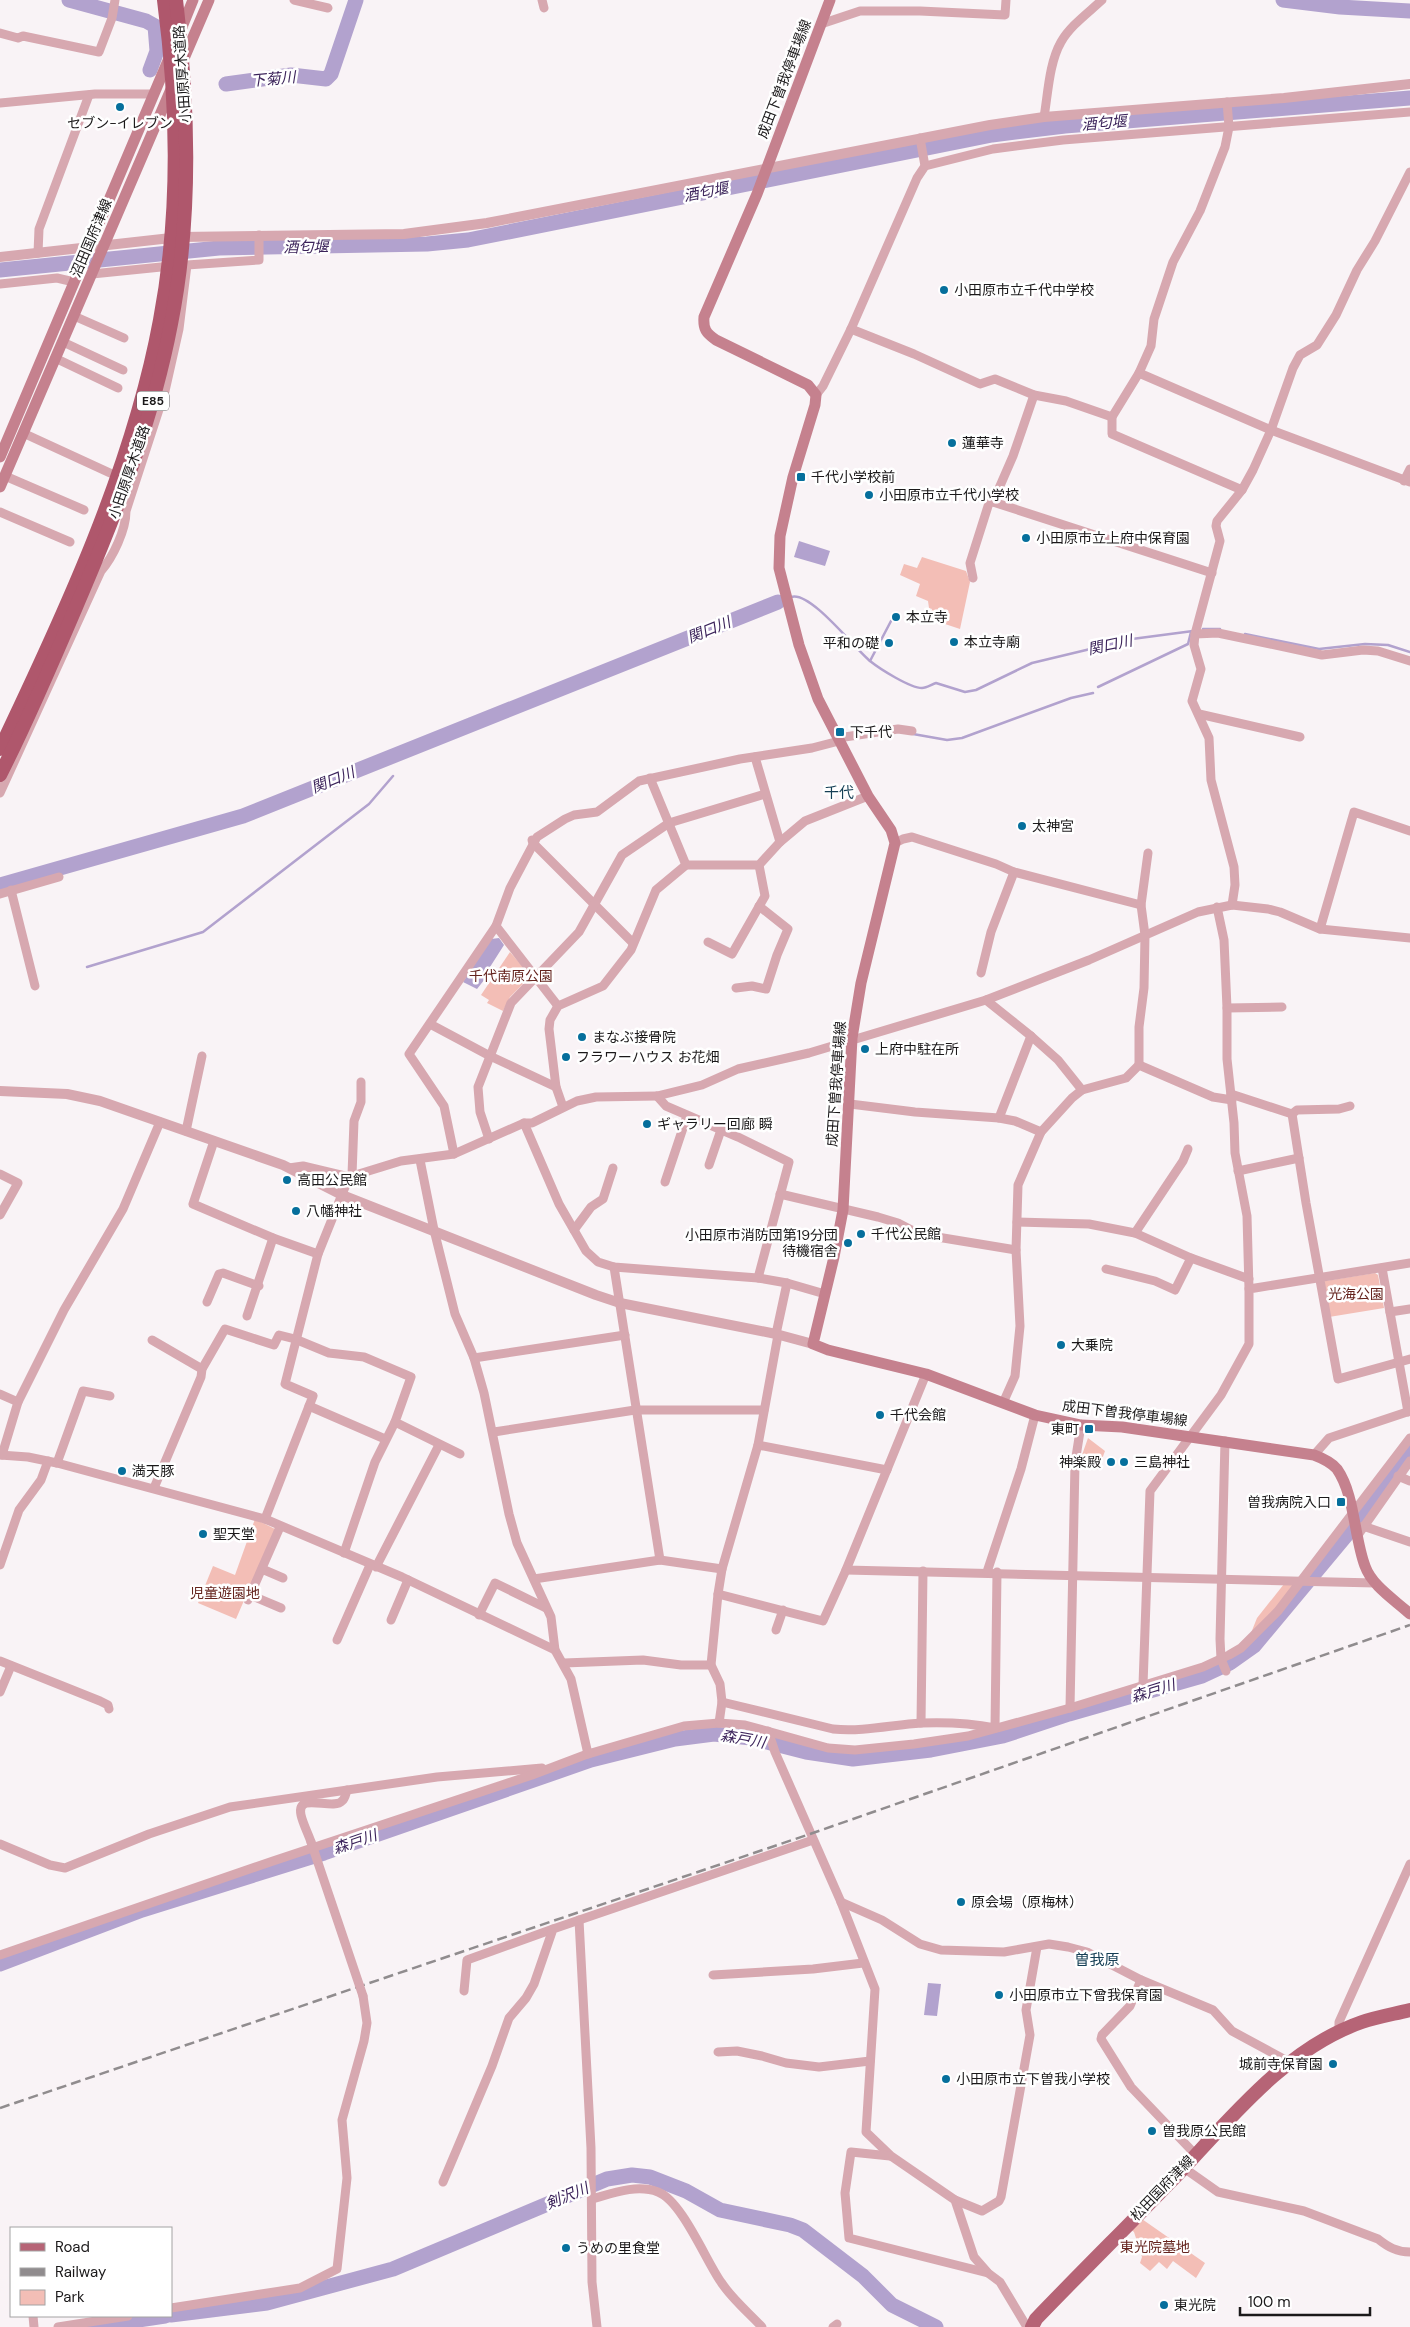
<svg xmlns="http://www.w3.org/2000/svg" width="1410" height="2327" viewBox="0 0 1410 2327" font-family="'DM Sans','Noto Sans JP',sans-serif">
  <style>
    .green { fill: #f3beb6 }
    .water { fill: #b2a2ce }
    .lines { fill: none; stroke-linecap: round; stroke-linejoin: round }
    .stream { stroke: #b2a2ce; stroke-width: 2.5 }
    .river { stroke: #b2a2ce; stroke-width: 15 }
    .minor { stroke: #d7a8b0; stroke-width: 9 }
    .tertiary { stroke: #d7a8b0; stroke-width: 10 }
    .secondary { stroke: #c5818e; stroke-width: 11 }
    .primary { stroke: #b66476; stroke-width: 14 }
    .rail { stroke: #908c8e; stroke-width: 2.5; stroke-dasharray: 10 5; stroke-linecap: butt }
    .minor-bridge { stroke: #d7a8b0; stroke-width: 9 }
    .trunk-bridge { stroke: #af576c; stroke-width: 14 }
    .poi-dot { fill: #066f9c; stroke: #fff; stroke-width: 2 }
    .labels { text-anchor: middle; stroke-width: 5; stroke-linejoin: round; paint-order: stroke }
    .shield { fill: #fff; stroke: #5f5e5f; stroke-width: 1 }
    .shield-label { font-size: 12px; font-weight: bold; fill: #1b191a }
    .street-label { font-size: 14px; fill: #1b191a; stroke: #fff }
    .poi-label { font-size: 14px; fill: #1b191a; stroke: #fff; text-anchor: start }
    .park-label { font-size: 14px; fill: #65241e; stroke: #fff }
    .water-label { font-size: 15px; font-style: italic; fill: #3b235a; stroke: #fff }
    .neighbourhood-label { font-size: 15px; fill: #153f55; stroke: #fff }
  </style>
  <rect width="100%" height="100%" fill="#f9f3f6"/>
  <!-- green -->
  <g class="green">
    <polygon points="922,557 966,571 970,582 960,629 930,619 932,609 929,608 928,601 916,596 920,584 900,575 904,564 917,568"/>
    <polygon points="510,952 529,974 529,978 510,997 503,1011 487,1003 489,1000 481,995"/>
    <polygon points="1375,1273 1378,1275 1384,1308 1329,1317 1323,1284 1325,1281"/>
    <polygon points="1088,1438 1105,1451 1098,1470 1089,1466 1091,1459 1082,1455"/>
    <polygon points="255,1519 275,1529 236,1619 198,1603 213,1566 235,1575"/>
    <polygon points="1284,1584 1295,1584 1276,1609 1249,1638 1257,1618"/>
    <polygon points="1139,2217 1205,2263 1196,2278 1173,2261 1167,2269 1159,2262 1150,2271 1140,2263 1142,2257 1134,2232 1129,2228"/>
  </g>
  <!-- water -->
  <g class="water">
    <polygon points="799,541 830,551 825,566 794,557"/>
    <polygon points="499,938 504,945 490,967 492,970 477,989 463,982 491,939"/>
    <polygon points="928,1983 941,1984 937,2016 924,2015"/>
  </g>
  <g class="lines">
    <!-- stream -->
    <g class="stream">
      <path d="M791 597C810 590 855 649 870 661 880 669 910 688 922 688 927 688 932 684 936 683L965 692 976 690 1032 663 1132 639 1193 631"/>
      <polyline points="1203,629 1220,629"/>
      <polyline points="1245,634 1319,649 1365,644 1388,645 1410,652"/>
      <polyline points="870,661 891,621"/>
      <polyline points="1098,687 1188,644 1191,632"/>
      <polyline points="913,734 947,740 962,738 1071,698 1093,693"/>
      <polyline points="87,967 203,932 369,804 393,776"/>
    </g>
    <!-- river -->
    <g class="river">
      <polyline points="69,0 146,21 155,26 157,51 150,70"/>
      <polyline points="1283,0 1340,7 1410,11"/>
      <polyline points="226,84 291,75 326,79 331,74 356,0"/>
      <polyline points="0,270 219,248 427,244 468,240 992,135 1065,126 1410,98"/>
      <polyline points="0,885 243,816 778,602"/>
      <polyline points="0,1964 142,1910 324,1853 591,1760 675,1739 714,1734 751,1738 806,1752 853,1759 931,1750 1003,1736 1069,1714 1202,1676 1230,1663 1254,1646 1364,1514 1410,1452"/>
      <polyline points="171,2315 267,2303 393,2269 607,2179 632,2175 650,2177 686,2191 720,2210 790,2225 803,2230 863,2276 892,2305 936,2327"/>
      <polyline points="93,2327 165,2316"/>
    </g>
    <!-- minor -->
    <g class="minor">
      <polyline points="294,0 328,8"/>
      <polyline points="542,0 544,8"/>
      <polyline points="821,24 860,11 920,11 1005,15 1006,0"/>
      <polyline points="0,33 18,38 23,36 99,52 112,18 115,0"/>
      <polyline points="1227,102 1229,127 1225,147 1200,211 1173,262 1154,319 1151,346 1139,373 1112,417 1112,434 1242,490"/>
      <polyline points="0,103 95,94 153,94"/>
      <path d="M1044 117C1048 94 1049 63 1061 42 1070 26 1088 13 1102 0"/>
      <polyline points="925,166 993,149 1063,140 1410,112"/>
      <polyline points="38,253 39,229 89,95"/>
      <polyline points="92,274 171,266"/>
      <polyline points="0,284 57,278 74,282"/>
      <polyline points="74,316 124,338"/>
      <polyline points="851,329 914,354 980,384 995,379 1034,395 1066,401 1112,417"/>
      <polyline points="63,342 123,370"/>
      <polyline points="55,358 118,388"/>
      <polyline points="1139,373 1271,430 1410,482"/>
      <polyline points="816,395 823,386 851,329 917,178 925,166 920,138"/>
      <polyline points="23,433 110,473"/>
      <polyline points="5,476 84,510"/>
      <polyline points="1404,481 1410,469"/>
      <polyline points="993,502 1212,573"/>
      <polyline points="0,512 70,542"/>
      <polyline points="973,578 970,563 989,503 993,502 1013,456 1034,395"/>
      <polyline points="1195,634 1218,633 1322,655 1363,650 1378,651 1410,661"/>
      <polyline points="1199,714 1300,737"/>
      <polyline points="838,738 898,729 912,731"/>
      <polyline points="755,757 780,842"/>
      <polyline points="650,778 686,865"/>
      <path d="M0 793 101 571C113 557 126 530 126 511L165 391 179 329 187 265 259 260V235"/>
      <polyline points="532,840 533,843 633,943"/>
      <polyline points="895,843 903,839 912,837 996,864 1014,872 1141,905"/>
      <polyline points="11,890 35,986"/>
      <polyline points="0,894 59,877"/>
      <polyline points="1232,905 1235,885 1234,867 1211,780 1209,738 1192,701 1201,669 1194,645 1195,634 1220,541 1216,526 1217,521 1242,490 1253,470 1271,430 1293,368 1300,355 1317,345 1336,315 1357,270 1375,241 1410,172"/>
      <polyline points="1217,907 1224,940 1227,1008 1227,1059 1234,1123 1235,1153 1247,1216 1249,1289"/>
      <polyline points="496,926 558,1006"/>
      <polyline points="1320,929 1354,812 1410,831"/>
      <polyline points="708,942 732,954 765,896 759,865"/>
      <polyline points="981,973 991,932 1014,872"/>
      <polyline points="736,988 752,986 766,989 777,955 788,929 759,906"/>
      <polyline points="986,1000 1031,1036 1058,1060 1082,1090"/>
      <polyline points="1227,1008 1282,1007"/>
      <polyline points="430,1024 490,1056 556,1087"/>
      <polyline points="1139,1065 1139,1027 1144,988 1145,935 1141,905 1148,853"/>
      <polyline points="1231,1094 1292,1114"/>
      <polyline points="657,1096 666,1106 738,1137 789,1162 758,1278"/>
      <polyline points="850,1104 915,1112 999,1118 1015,1121 1041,1132"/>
      <polyline points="1350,1106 1339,1109 1297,1110 1292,1114 1306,1203 1338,1379 1410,1359"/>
      <polyline points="563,1107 556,1087 549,1029 550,1020 558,1006 603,986 631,950 656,890 686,865 759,865 780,842 805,821 868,796"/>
      <polyline points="999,1118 1031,1036"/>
      <polyline points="524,1123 559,1204 586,1251 598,1262 614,1267 758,1278 787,1283 825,1294"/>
      <polyline points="186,1131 202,1056"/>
      <polyline points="489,1139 480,1112 478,1087 511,1003 579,932 622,855 669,823 765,794"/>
      <polyline points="214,1141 193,1204 273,1238 318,1254"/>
      <polyline points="454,1154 444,1106 409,1054 496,926 510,888 537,837 565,819 574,815 597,812 639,781 740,759 812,748 839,741"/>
      <polyline points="420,1160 434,1230 455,1314 474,1358 484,1393 509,1514 517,1543 551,1617 555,1650 571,1679 588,1754 684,1726 719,1723 745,1725 828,1748 855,1750 914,1744 968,1736 1070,1708 1203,1667 1229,1655 1241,1648 1278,1611 1410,1438"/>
      <polyline points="709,1165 721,1130"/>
      <polyline points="289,1168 303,1166 349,1177 401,1161 454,1154 524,1123 532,1123 577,1101 596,1097 657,1096 702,1085 738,1069 809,1053 986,1000 1089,960 1198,912 1232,905 1268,909 1280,912 1320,929 1410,938"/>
      <polyline points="1238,1171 1299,1158"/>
      <polyline points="0,1174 18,1183 0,1215"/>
      <polyline points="352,1175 354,1121 361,1102 361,1082"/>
      <polyline points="665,1182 687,1116"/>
      <polyline points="780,1194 878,1217 898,1223 919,1234 1016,1250"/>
      <polyline points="1017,1222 1089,1224 1135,1233 1191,1258 1249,1279"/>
      <polyline points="574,1230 591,1207 603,1199 613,1168"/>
      <polyline points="1135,1233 1183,1161 1188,1149"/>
      <polyline points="614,1267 660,1560"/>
      <polyline points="1382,1268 1408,1412"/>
      <polyline points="1106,1269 1155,1281 1175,1290 1191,1258"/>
      <polyline points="207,1302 219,1274 223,1273 259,1286"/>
      <polyline points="1390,1312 1410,1309"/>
      <polyline points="247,1316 273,1238"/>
      <polyline points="776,1334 787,1283"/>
      <polyline points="152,1340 202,1369"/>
      <polyline points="474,1358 625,1335"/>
      <polyline points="926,1374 846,1570 1375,1583"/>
      <polyline points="0,1394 18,1402"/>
      <polyline points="1003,1403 1015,1376 1020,1326 1016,1250 1018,1185 1041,1132 1072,1098 1082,1090 1126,1078 1139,1065 1213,1097 1232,1100"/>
      <polyline points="309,1406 385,1439"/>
      <polyline points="494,1432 635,1410 764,1410"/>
      <polyline points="1225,1441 1220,1639 1221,1659 1226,1671"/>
      <polyline points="758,1445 887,1470"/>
      <polyline points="0,1455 28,1457 57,1463 265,1519 402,1577 555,1650"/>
      <polyline points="2,1455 18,1402 64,1310 123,1209 160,1122"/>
      <polyline points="1314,1455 1329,1438 1410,1411"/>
      <polyline points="57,1463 83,1391 110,1396"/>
      <polyline points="1398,1476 1410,1481"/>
      <polyline points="154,1488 201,1377 202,1369 225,1329 274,1345 279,1335 295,1339 329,1353 364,1357 411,1377 395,1422 460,1454"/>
      <polyline points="265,1519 313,1396 285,1384 318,1254 349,1177"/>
      <polyline points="1363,1526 1410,1542"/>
      <polyline points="1358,1535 1410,1461"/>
      <polyline points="344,1553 375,1462 395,1422"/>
      <polyline points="0,1565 19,1510 41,1480 48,1461"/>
      <polyline points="376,1567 439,1445"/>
      <polyline points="262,1569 283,1578"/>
      <polyline points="987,1572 1021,1469 1035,1415"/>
      <polyline points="534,1579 660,1560 722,1569"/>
      <polyline points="718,1594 823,1621 846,1570"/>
      <polyline points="250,1595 281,1608"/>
      <polyline points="248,1600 280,1527"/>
      <polyline points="479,1615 495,1583 546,1608"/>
      <polyline points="391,1620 408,1580"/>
      <polyline points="776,1630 783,1610"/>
      <polyline points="337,1640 370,1565"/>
      <polyline points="0,1661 100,1701 108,1705 109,1709"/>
      <polyline points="564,1663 643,1660 681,1665 711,1665"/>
      <polyline points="1143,1685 1150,1491 1221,1395 1249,1344 1249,1289 1410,1263"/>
      <polyline points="0,1692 11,1666"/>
      <path d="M722 1702 833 1729C862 1732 892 1725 921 1723 947 1722 970 1723 995 1728L997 1572"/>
      <polyline points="1070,1708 1075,1463 1081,1425"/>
      <polyline points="719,1723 722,1702 720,1684 711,1665 718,1594 722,1569 758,1445 778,1335"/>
      <polyline points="921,1723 923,1571"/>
      <polyline points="768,1731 775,1752 841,1902 875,1989 866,2132 891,2156 955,2200 974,2257 988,2273 1000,2282 1027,2327"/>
      <path d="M311 1842C308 1833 303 1824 301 1815 296 1791 333 1811 342 1801 345 1799 346 1793 347 1790"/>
      <polyline points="0,1844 50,1865 65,1868 149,1834 230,1807 437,1777 542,1768"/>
      <polyline points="841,1902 882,1920 920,1944 941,1950 1004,1952 1049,1944 1068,1947 1087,1952 1141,1980 1213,2010 1232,2031 1291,2063"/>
      <polyline points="579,1920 591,2148 592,2282 597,2327"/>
      <polyline points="0,1955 273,1861 532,1775 590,1753"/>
      <polyline points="713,1975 813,1969 863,1963"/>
      <polyline points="1141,1980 1130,2006 1102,2035 1101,2039 1131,2087 1195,2154"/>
      <polyline points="464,1991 467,1960 553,1929"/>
      <polyline points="1339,2033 1339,2022 1410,1864"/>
      <polyline points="718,2052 737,2051 762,2056 786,2063 819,2067 870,2061"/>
      <polyline points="890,2156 851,2152 845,2193 849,2238 988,2273"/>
      <path d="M1184 2168 1218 2192 1304 2211 1378 2239C1388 2247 1397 2252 1410 2252"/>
      <polyline points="443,2182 492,2066 509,2018 526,1998 534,1984 553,1929 813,1840"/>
      <path d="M592 2199C613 2193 637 2184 658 2192 682 2201 706 2261 721 2282 731 2298 749 2313 762 2327"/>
      <polyline points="955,2200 982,2211 999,2201 1001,2197 1030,2035 1026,2010 1037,1947"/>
      <polyline points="171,2308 300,2288 337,2269 347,2178 342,2120 364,2041 367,2023 363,1996"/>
      <polyline points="33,2316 34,2327"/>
      <polyline points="58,2327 128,2316"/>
      <polyline points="833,2327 837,2324"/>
    </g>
    <!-- tertiary -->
    <g class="tertiary">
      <polyline points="0,257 180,237 404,234 487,223 990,125 1044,117 1284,98 1410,84"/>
      <polyline points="0,1091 67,1094 100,1101 283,1165 342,1195 596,1295 620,1303 776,1334 813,1344"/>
    </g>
    <!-- secondary -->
    <g class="secondary">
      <path d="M830 0 757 194 704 317C703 329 706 333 716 340L808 385 816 395 815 405 793 477 780 536 779 568 799 645 818 699 868 796 891 830 895 843 861 983 852 1038 843 1210 834 1257 813 1344 828 1350 926 1374 1035 1415 1081 1425 1122 1427 1314 1455C1322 1458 1331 1462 1337 1469 1355 1495 1354 1537 1365 1566 1372 1586 1395 1600 1410 1614"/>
      <polyline points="180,32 193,0"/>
      <polyline points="182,63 209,0"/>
      <polyline points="0,457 170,56"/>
      <polyline points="0,487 172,87"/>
    </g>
    <!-- primary -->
    <path class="primary" d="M1032 2327 1036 2319C1084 2269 1134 2220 1182 2170 1233 2115 1289 2047 1362 2022 1377 2017 1394 2014 1410 2010"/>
    <!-- rail -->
    <polyline class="rail" points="0,2108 810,1834 1410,1625"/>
    <!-- minor-bridge -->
    <polyline class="minor-bridge" points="311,1842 363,1996"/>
    <!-- trunk-bridge -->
    <g class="trunk-bridge">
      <path d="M0 749C64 615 133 467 160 320 180 215 178 106 164 0"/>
      <path d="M0 775C30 716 56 654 82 593 119 506 153 418 171 324 192 219 189 106 176 0"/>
    </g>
  </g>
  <!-- markers -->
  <g class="poi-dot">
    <circle cx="120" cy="107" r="5"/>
    <circle cx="944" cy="290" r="5"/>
    <circle cx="952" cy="443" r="5"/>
    <rect x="796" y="472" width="10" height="10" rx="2.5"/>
    <circle cx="869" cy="495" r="5"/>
    <circle cx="1026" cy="538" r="5"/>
    <circle cx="896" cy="617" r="5"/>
    <circle cx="954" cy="642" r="5"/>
    <circle cx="889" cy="643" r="5"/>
    <rect x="835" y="727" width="10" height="10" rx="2.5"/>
    <circle cx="1022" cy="826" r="5"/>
    <circle cx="582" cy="1037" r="5"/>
    <circle cx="865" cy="1049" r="5"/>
    <circle cx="566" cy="1057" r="5"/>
    <circle cx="647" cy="1124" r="5"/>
    <circle cx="287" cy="1180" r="5"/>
    <circle cx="296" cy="1211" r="5"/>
    <circle cx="861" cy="1234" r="5"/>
    <circle cx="848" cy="1243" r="5"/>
    <circle cx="1061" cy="1345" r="5"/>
    <circle cx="880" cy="1415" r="5"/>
    <rect x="1084" y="1424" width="10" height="10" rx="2.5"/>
    <circle cx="1111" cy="1462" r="5"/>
    <circle cx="1124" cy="1462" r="5"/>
    <circle cx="122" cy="1471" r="5"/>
    <rect x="1336" y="1497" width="10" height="10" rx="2.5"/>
    <circle cx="203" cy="1534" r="5"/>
    <circle cx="961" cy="1902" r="5"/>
    <circle cx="999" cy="1995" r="5"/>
    <circle cx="1333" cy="2064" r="5"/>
    <circle cx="946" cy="2079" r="5"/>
    <circle cx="1152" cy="2131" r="5"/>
    <circle cx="566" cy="2248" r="5"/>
    <circle cx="1164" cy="2305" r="5"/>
  </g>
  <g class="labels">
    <!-- shield labels -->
    <rect class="shield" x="137" y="391.5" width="32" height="19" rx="4"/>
    <g class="shield-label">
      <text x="153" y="405">E85</text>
    </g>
    <!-- street labels -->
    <g class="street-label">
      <text transform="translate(182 74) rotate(-94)" y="5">小田原厚木道路</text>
      <text transform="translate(784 79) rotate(-69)" y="5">成田下曽我停車場線</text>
      <text transform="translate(91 238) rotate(-67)" y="5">沼田国府津線</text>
      <text transform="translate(129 472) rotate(-71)" y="5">小田原厚木道路</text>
      <text transform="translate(836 1084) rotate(-86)" y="5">成田下曽我停車場線</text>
      <text transform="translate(1125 1413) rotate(7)" y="5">成田下曽我停車場線</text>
      <text transform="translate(1162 2188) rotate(-46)" y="5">松田国府津線</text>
    </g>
    <!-- poi labels -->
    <g class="poi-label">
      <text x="120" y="128" text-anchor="middle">セブン-イレブン</text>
      <text x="954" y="295">小田原市立千代中学校</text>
      <text x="962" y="448">蓮華寺</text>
      <text x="811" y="482">千代小学校前</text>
      <text x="879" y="500">小田原市立千代小学校</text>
      <text x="1036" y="543">小田原市立上府中保育園</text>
      <text x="906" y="622">本立寺</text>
      <text x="964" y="647">本立寺廟</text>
      <text x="879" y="648" text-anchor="end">平和の礎</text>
      <text x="850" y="737">下千代</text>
      <text x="1032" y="831">太神宮</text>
      <text x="592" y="1042">まなぶ接骨院</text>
      <text x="875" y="1054">上府中駐在所</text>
      <text x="576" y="1062">フラワーハウス お花畑</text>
      <text x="657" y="1129">ギャラリー回廊 瞬</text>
      <text x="297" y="1185">高田公民館</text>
      <text x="306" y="1216">八幡神社</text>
      <text x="871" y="1239">千代公民館</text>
      <text x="838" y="1240" text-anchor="end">小田原市消防団第19分団<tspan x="838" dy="16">待機宿舎</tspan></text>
      <text x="1071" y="1350">大乗院</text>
      <text x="890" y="1420">千代会館</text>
      <text x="1079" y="1434" text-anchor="end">東町</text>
      <text x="1101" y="1467" text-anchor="end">神楽殿</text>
      <text x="1134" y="1467">三島神社</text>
      <text x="132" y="1476">満天豚</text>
      <text x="1331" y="1507" text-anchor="end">曽我病院入口</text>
      <text x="213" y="1539">聖天堂</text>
      <text x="971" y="1907">原会場（原梅林）</text>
      <text x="1009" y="2000">小田原市立下曾我保育園</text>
      <text x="1323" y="2069" text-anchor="end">城前寺保育園</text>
      <text x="956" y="2084">小田原市立下曽我小学校</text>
      <text x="1162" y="2136">曽我原公民館</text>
      <text x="576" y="2253">うめの里食堂</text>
      <text x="1174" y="2310">東光院</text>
    </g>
    <!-- park labels -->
    <g class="park-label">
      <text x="511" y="981">千代南原公園</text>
      <text x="1356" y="1299">光海公園</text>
      <text x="225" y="1598">児童遊園地</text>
      <text x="1155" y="2252">東光院墓地</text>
    </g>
    <!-- water labels -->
    <g class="water-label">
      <text transform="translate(273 79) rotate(-5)" y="5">下菊川</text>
      <text transform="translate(1104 123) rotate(-5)" y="5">酒匂堰</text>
      <text transform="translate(706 192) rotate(-11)" y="5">酒匂堰</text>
      <text transform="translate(306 247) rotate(-1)" y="5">酒匂堰</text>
      <text transform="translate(709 630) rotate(-22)" y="5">関口川</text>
      <text transform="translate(1110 645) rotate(-12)" y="5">関口川</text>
      <text transform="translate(333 780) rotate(-22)" y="5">関口川</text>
      <text transform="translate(1153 1691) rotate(-17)" y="5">森戸川</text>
      <text transform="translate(743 1739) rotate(10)" y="5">森戸川</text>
      <text transform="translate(355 1842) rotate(-19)" y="5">森戸川</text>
      <text transform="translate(567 2196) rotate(-23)" y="5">剣沢川</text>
    </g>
    <!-- neighbourhood labels -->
    <g class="neighbourhood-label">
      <text x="839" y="798">千代</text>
      <text x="1097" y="1965">曽我原</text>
    </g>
  </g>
  <!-- legend -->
  <rect x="10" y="2227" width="162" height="90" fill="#ffffff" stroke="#a4a3a3"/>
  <rect x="20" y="2243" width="25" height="8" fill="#b66476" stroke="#a4a3a3"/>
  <text x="55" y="2252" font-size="15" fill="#1b191a">Road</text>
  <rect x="20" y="2268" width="25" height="8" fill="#908c8e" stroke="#a4a3a3"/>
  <text x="55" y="2277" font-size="15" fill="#1b191a">Railway</text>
  <rect x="20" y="2290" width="25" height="15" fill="#f3beb6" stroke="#a4a3a3"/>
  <text x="55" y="2302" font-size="15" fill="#1b191a">Park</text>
  <!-- scale -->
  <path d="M1240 2307v8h130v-8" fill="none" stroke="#1b191a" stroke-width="2.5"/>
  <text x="1248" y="2307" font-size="15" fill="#1b191a" stroke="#ffffff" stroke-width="4" paint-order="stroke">100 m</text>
</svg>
